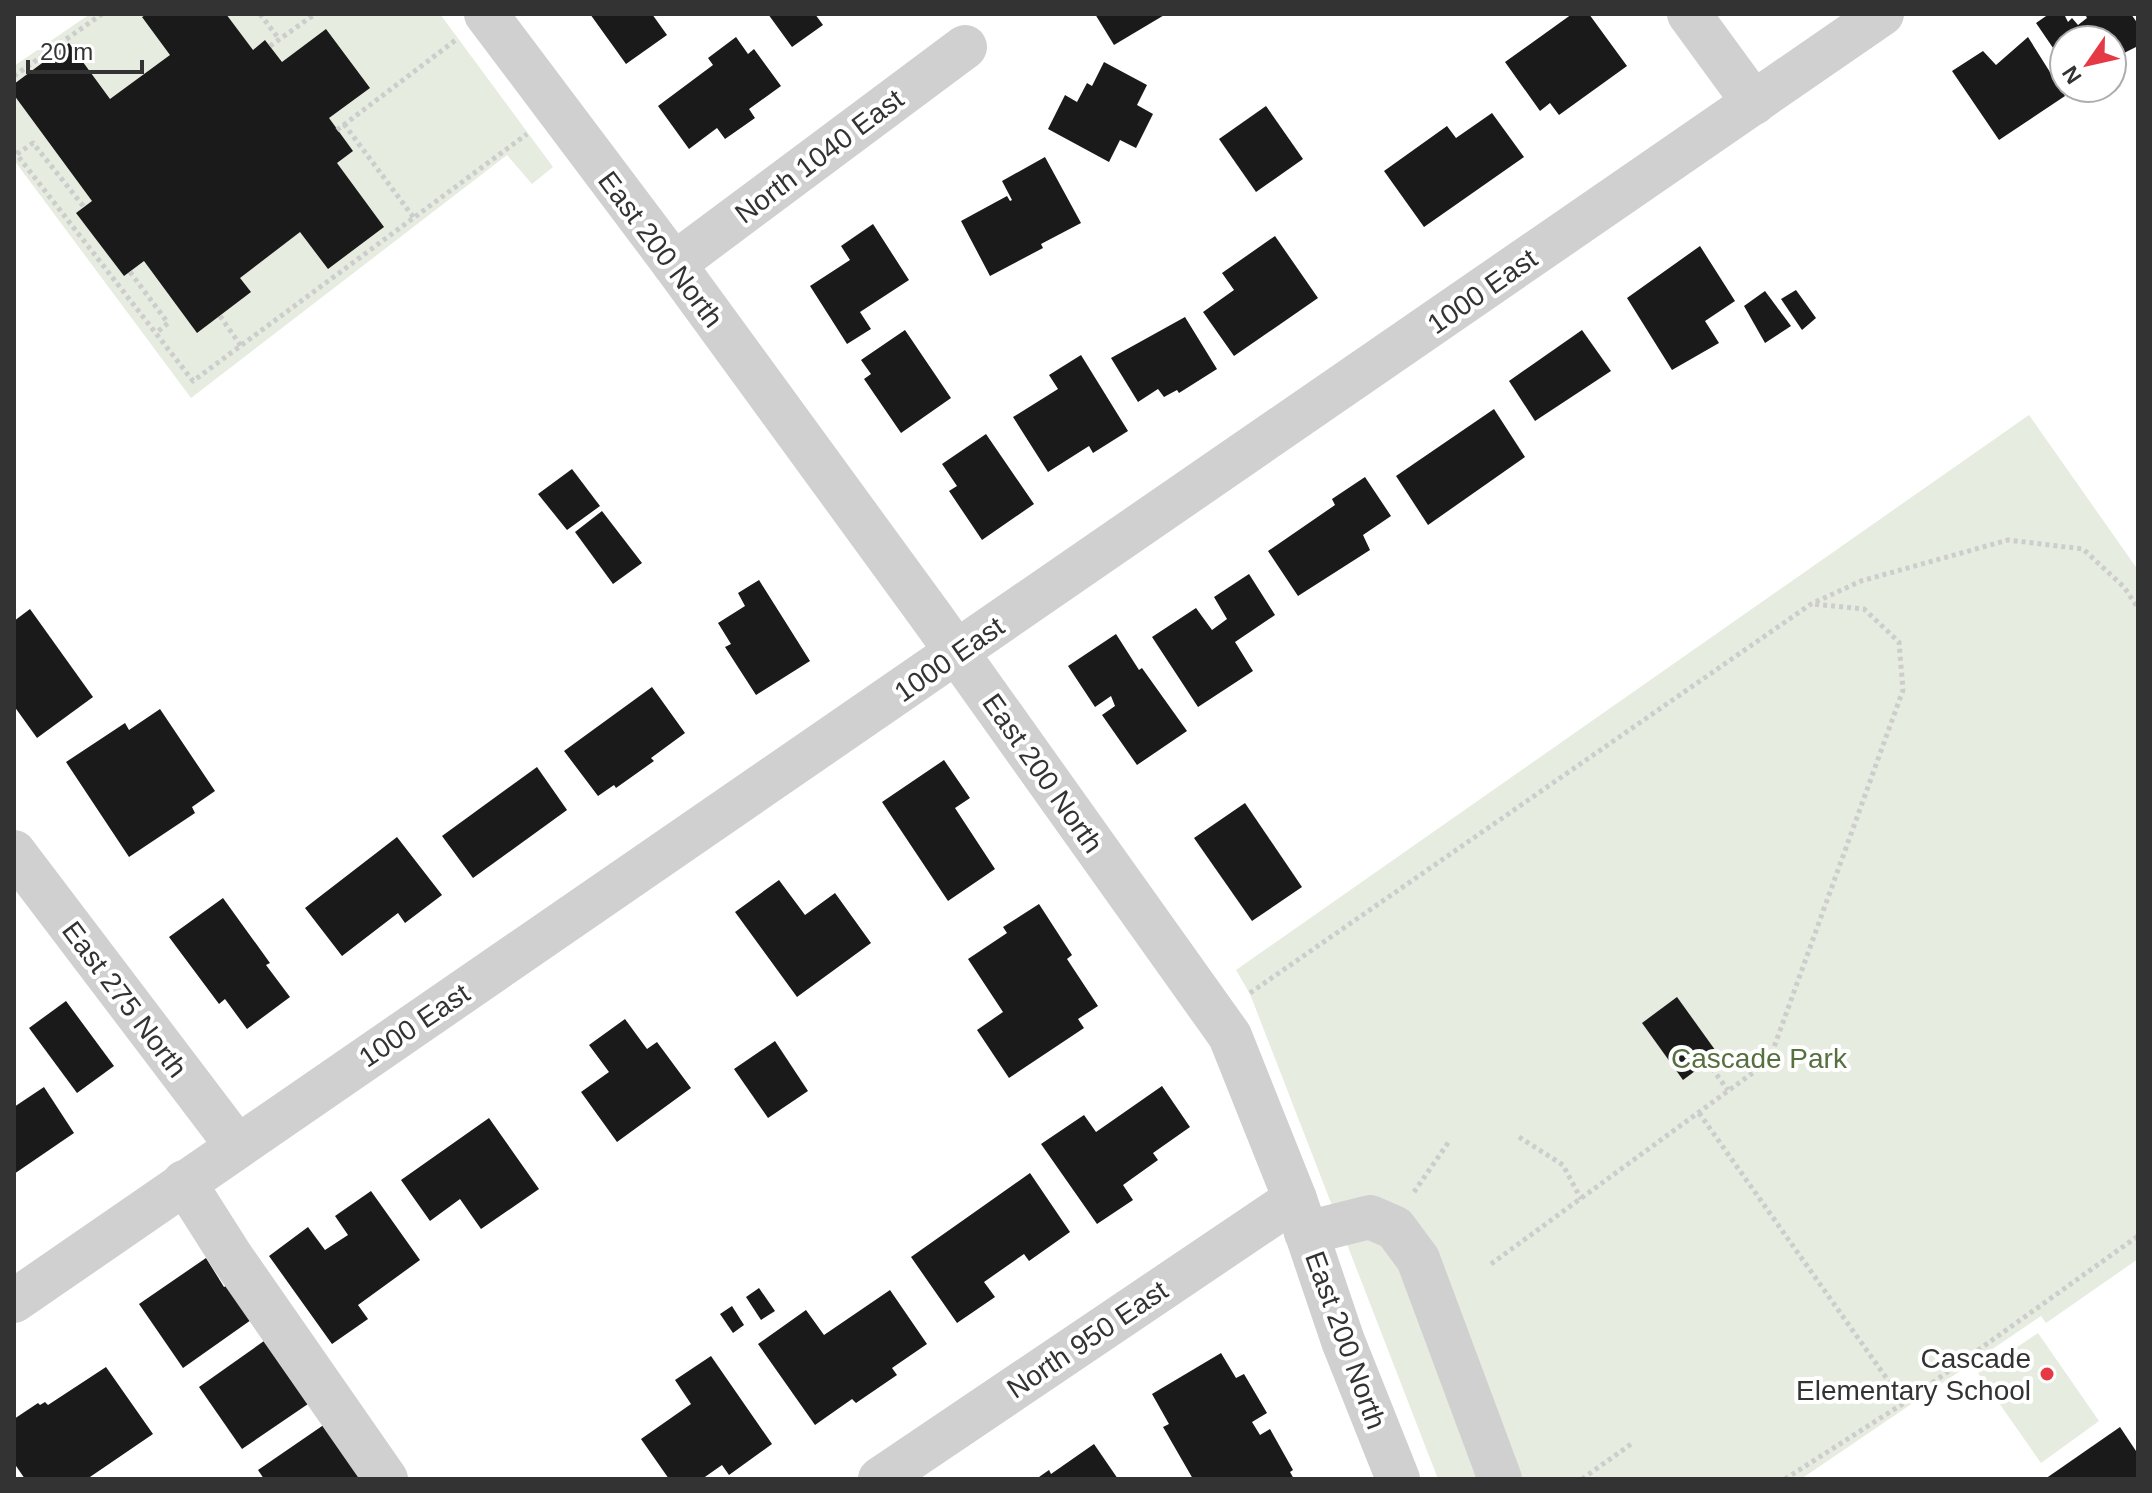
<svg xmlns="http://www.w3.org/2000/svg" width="2152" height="1493" viewBox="0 0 2152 1493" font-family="Helvetica,sans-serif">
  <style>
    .green { fill: #e6ecdf }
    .building { fill: #1a1a1a }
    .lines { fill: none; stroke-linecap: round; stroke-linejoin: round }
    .path { stroke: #cdcdcd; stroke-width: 5; stroke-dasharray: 4 4; stroke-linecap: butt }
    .minor { stroke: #d0d0d0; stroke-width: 44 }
    .poi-dot { fill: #e63946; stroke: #fff; stroke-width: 3 }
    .labels { text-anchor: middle; stroke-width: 8; stroke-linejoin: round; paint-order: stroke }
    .street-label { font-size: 28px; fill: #333; stroke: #fff }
    .park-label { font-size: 28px; fill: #56703f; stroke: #fff }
    .poi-label { font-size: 28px; fill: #333; stroke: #fff; text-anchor: end }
  </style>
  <rect width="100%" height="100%" fill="#fff"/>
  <!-- green -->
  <g class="green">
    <polygon points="90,14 440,14 553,167 532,184 507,155 191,398 14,160 14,66"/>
    <polygon points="2029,415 2138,570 2138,1259 2046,1323 2041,1316 1801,1479 1438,1479 1250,994 1236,970"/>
    <polygon points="2038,1333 2099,1421 2041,1463 1978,1373"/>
  </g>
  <!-- building -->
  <g class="building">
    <polygon points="147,14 226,14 253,50 265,40 282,62 326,29 370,88 329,118 353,151 337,163 384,227 328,269 300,232 240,278 251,292 197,333 144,261 124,276 76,213 92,201 14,95 14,84 69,43 110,99 170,55 142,17"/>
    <polygon points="590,14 652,14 667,35 626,64"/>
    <polygon points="768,14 815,14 823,25 792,47"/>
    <polygon points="1095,14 1166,14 1114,45"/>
    <polygon points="1572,14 1589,14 1627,66 1559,115 1550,103 1540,111 1505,62"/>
    <polygon points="2049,14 2064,14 2068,22 2072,18 2078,25 2087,18 2085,14 2131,14 2138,24 2138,46 2112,59 2112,40 2064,40 2064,64 2036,23"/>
    <polygon points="736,37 748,54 754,49 781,86 749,109 755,118 725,139 717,128 689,149 658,106 713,65 708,58"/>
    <polygon points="2028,37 2065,96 1999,140 1952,71 1983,51 1996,65"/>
    <polygon points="1104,62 1147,85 1137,105 1153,114 1136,148 1120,140 1109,162 1048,129 1065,95 1077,102 1087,83 1092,86"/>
    <polygon points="1266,106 1303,159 1256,192 1219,139"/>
    <polygon points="1492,113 1524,157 1424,227 1384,171 1447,126 1456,138"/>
    <polygon points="1045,157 1081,223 1041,244 1043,248 990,276 961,221 1007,196 1010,201 1012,200 1002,181"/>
    <polygon points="873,224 909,280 860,312 871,329 847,344 810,286 850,260 841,246"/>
    <polygon points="1275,236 1318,298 1234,356 1203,312 1234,290 1222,273"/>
    <polygon points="1700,246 1735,301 1705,321 1719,343 1672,370 1627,298"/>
    <polygon points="1796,290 1816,318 1802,330 1781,299"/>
    <polygon points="1765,291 1791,326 1765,343 1744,306"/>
    <polygon points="1185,317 1217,369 1179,393 1177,390 1164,397 1158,389 1138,402 1111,358"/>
    <polygon points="905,330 951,398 901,433 864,379 871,374 861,360"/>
    <polygon points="1582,330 1611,371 1535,421 1509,381"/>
    <polygon points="1081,355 1128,431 1093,453 1089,446 1048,472 1013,417 1058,389 1049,375"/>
    <polygon points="1494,409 1525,457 1428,525 1396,476"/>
    <polygon points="986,434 1034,504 982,540 949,491 957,486 942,464"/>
    <polygon points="572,469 600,506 567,530 538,494"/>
    <polygon points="1365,477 1391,516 1363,535 1370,550 1298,596 1268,551 1335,505 1332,499"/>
    <polygon points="602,511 642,563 613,584 575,532"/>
    <polygon points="1249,574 1275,615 1235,642 1253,671 1198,707 1152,637 1196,608 1212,630 1227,619 1214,597"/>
    <polygon points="759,580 810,661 756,695 725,647 731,644 718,623 745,606 738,593"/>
    <polygon points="30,609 93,697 37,738 14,706 14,621"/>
    <polygon points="1116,634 1139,670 1142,668 1187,731 1137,765 1102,715 1115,706 1111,696 1095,707 1068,666"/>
    <polygon points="652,687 685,733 651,758 654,761 616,788 614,785 598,796 564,751"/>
    <polygon points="160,709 215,791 192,807 195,813 129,857 66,762 125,723 129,730"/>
    <polygon points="944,760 970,798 955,808 995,869 948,901 882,802"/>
    <polygon points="537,767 567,810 473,878 442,836"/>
    <polygon points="1245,803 1302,887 1252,921 1194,838"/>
    <polygon points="397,837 442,895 405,923 398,913 342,956 305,908"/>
    <polygon points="779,880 805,915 835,893 871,943 797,997 735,912"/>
    <polygon points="223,898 270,963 266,965 290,997 247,1029 225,999 219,1004 169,937"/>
    <polygon points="1039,904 1072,955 1067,959 1098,1006 1078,1019 1084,1028 1009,1078 977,1030 1003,1012 968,959 1007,933 1003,927"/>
    <polygon points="1677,997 1718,1054 1683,1080 1642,1023"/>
    <polygon points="66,1001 114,1066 77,1093 29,1028"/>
    <polygon points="625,1019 647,1049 657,1042 691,1088 617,1142 581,1092 609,1072 589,1045"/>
    <polygon points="775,1041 808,1091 768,1118 734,1069"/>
    <polygon points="1162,1086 1190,1127 1153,1153 1158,1160 1123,1185 1133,1200 1097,1224 1041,1144 1084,1115 1096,1132"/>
    <polygon points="44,1087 74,1133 14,1174 14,1107"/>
    <polygon points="489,1118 539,1189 481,1229 460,1199 430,1221 401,1180"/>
    <polygon points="1030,1173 1070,1232 1029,1261 1024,1254 984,1282 995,1297 957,1323 911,1257"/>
    <polygon points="371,1191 420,1260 358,1305 368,1319 332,1344 269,1256 308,1227 325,1250 348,1235 335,1216"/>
    <polygon points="206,1258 224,1287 228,1285 251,1320 183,1368 139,1304"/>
    <polygon points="759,1288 775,1311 761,1320 746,1297"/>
    <polygon points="890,1290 927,1344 892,1368 897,1375 856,1403 852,1399 815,1425 758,1344 806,1310 824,1335"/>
    <polygon points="732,1306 744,1325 733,1333 720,1314"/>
    <polygon points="264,1341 308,1404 242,1449 199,1387"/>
    <polygon points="1221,1353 1236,1378 1244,1374 1267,1413 1252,1422 1260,1435 1270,1429 1293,1470 1290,1472 1294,1479 1193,1479 1163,1427 1169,1424 1152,1394"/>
    <polygon points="711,1356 772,1444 729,1475 722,1465 702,1479 669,1479 641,1439 691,1404 675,1380"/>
    <polygon points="106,1367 153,1434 87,1479 84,1477 80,1479 25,1479 14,1463 14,1419 38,1403 40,1405 45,1402 48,1405"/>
    <polygon points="325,1424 362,1479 264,1479 258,1470"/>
    <polygon points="2120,1427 2138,1454 2138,1479 2045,1479"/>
    <polygon points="1094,1444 1118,1479 1041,1479 1039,1477 1049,1470 1051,1474"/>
  </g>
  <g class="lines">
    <!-- path -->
    <g class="path">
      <polyline points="260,14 279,39"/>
      <polyline points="270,46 315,14"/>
      <polyline points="14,76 102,14"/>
      <polyline points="344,124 414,218"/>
      <polyline points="337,130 457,39"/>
      <polyline points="14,151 193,381 527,134"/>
      <polyline points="17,154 33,143 84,207"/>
      <polyline points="130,272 168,323 156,333"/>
      <polyline points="220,316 241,346"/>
      <polyline points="1250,993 1811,604 1861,581 2008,540 2083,549 2124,587 2138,608"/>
      <polyline points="1707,1062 1728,1090"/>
      <polyline points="1699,1113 1904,1403"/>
      <polyline points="1519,1137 1563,1165 1581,1199"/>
      <polyline points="1414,1192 1450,1140"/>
      <polyline points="1491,1264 1769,1061 1903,690 1899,642 1864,609 1812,604"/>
      <polyline points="1582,1479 1634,1442"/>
      <polyline points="1785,1479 1904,1403 2138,1236"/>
    </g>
    <!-- minor -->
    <g class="minor">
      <polyline points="486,14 674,264 933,619 1230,1036 1295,1199 1343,1341 1398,1479"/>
      <polyline points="1689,14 1754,103"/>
      <polyline points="674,264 965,47"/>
      <polyline points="14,852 237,1146"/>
      <polyline points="184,1182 231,1256 386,1479"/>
      <polyline points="1306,1233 1370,1217 1395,1228 1418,1259 1500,1479"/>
      <polyline points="14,1301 1882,14"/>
      <polyline points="880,1479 1295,1199"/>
    </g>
  </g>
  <!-- markers -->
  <circle class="poi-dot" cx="2047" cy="1374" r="8"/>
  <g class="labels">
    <!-- street labels -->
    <g class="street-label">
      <text transform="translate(819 156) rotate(-37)" y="10">North 1040 East</text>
      <text transform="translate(661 249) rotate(53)" y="10">East 200 North</text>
      <text transform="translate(1482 291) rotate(-35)" y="10">1000 East</text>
      <text transform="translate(949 659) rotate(-35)" y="10">1000 East</text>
      <text transform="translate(1043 773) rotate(55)" y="10">East 200 North</text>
      <text transform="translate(125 999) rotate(53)" y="10">East 275 North</text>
      <text transform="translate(414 1025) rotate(-34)" y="10">1000 East</text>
      <text transform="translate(1087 1339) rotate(-34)" y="10">North 950 East</text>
      <text transform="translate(1346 1340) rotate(70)" y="10">East 200 North</text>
    </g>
    <!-- park labels -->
    <g class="park-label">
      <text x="1759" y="1068">Cascade Park</text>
    </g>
    <!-- poi labels -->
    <g class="poi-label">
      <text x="2031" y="1368">Cascade<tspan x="2031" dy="32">Elementary School</tspan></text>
    </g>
  </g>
  <!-- border -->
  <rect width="2152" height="1493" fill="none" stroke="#333333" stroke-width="32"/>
  <!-- north arrow -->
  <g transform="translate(2088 64) rotate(236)"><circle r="38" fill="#ffffff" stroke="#adadad" stroke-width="2"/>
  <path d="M0-6L14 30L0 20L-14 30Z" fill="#e63946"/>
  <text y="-12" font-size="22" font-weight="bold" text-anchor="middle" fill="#333333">N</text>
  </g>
  <!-- scale -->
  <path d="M28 60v12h114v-12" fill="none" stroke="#333333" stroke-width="4"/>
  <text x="40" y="60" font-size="24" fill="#333333" stroke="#ffffff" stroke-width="6" paint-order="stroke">20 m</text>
</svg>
